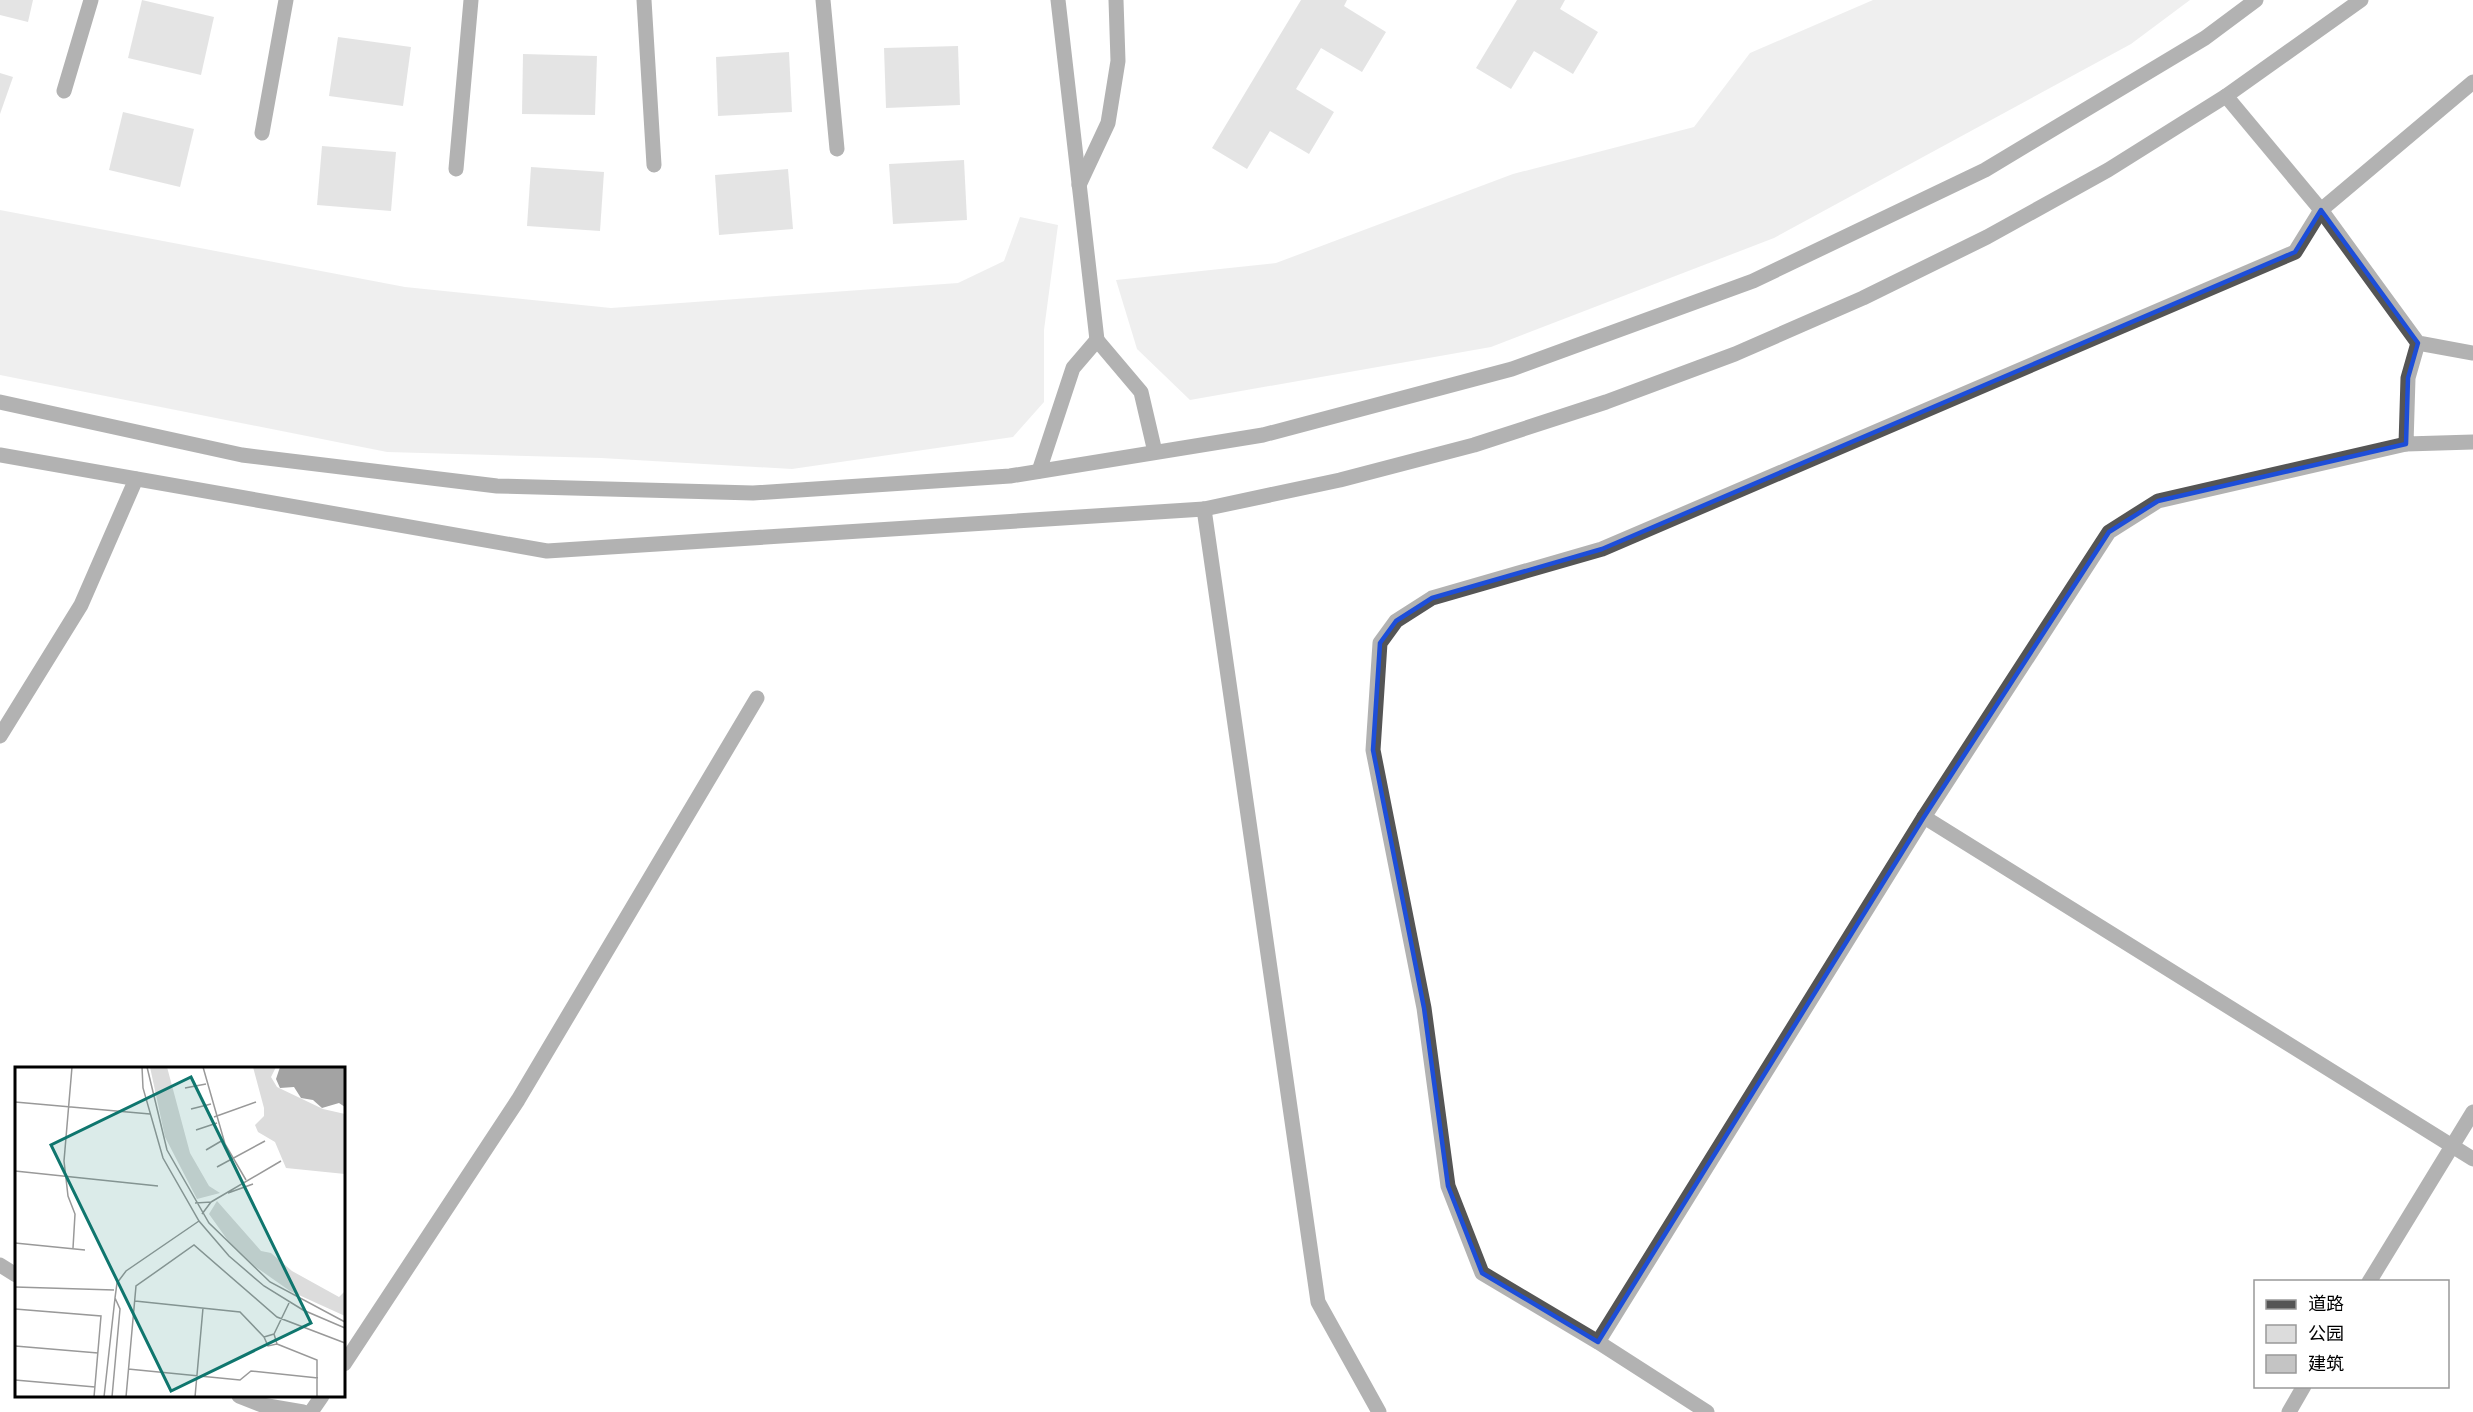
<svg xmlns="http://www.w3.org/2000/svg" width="2473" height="1412" viewBox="0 0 2473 1412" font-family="'Varela Round','Noto Sans SC',sans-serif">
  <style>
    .green { fill: #dcdcdc }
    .building { fill: #c4c4c4 }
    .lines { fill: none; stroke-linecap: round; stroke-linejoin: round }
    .minor { stroke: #555; stroke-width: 15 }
    .marked { fill: none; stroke: #1d4ed8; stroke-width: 4.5; stroke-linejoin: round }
    .inset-road { fill: none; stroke: #999; stroke-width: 1.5 }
    .view { fill: #0f766e; fill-opacity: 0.15; stroke: #0f766e; stroke-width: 3 }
    .inset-edge { fill: none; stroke: #000; stroke-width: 3 }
  </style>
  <rect width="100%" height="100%" fill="#fff"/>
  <!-- green -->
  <g class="green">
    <polygon points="1873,0 2190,0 2131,44 1774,238 1491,347 1190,400 1137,349 1116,280 1276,263 1513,174 1694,127 1750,53"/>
    <polygon points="0,210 405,287 611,308 958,283 1004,261 1020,217 1058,225 1044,330 1044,402 1013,437 792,469 601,458 387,452 0,375"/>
  </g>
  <!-- building -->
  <g class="building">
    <polygon points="0,0 33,0 28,22 0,15"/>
    <polygon points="142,0 214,17 201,75 128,58"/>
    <polygon points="1301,0 1347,0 1344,6 1386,32 1362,72 1321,48 1296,89 1334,112 1309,154 1270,131 1247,169 1212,148"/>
    <polygon points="1517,0 1565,0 1560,9 1598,32 1573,74 1534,51 1511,89 1476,68"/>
    <polygon points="338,37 411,47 403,106 329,96"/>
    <polygon points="958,46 960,105 886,108 884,48"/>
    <polygon points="789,52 792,112 718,116 716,57"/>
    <polygon points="523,54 597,56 595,115 522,114"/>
    <polygon points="0,73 13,77 0,114"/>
    <polygon points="123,112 194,129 180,187 109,170"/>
    <polygon points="322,146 396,152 391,211 317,205"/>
    <polygon points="964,160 967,220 893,224 889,164"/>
    <polygon points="531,167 604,172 600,231 527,226"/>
    <polygon points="788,169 793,229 719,235 715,175"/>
  </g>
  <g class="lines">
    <!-- minor -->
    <g class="minor">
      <polyline points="644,0 654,165"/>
      <polyline points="823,0 837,149"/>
      <polyline points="1058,0 1097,340"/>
      <polyline points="64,91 91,0"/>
      <polyline points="2226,96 2321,210 2418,343 2473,353"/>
      <polyline points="262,133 286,0"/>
      <polyline points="456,169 471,0"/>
      <polyline points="1079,185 1108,123 1118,61 1116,0"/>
      <polyline points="2418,343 2408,378 2406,444 2473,442"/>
      <polyline points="0,402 242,455 497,486 753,493 1010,476 1263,435 1512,369 1753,281 1985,170 2205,38 2256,0"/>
      <polyline points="0,455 547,551 1204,509 1340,480 1474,445 1606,402 1735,354 1863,298 1987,237 2108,170 2226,96 2361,0"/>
      <polyline points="1039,471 1073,368 1097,340 1141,392 1155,452"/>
      <polyline points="1204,509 1318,1302 1379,1412"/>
      <polyline points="0,736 81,605 136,479"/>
      <polyline points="1924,817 2473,1159"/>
      <polyline points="0,1265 16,1275"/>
      <polyline points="2369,1282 2473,1112"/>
      <polyline points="1598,1342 1924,817 2109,532 2158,501 2406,444"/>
      <polyline points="344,1364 518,1100 757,698"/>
      <polyline points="239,1396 262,1405 303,1412"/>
      <polyline points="311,1412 322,1396"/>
      <polyline points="1707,1412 1598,1342 1482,1273 1448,1186 1424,1008 1373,750 1380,643 1396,621 1432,598 1602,549 2295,252 2321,210 2473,82"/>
      <polyline points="2289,1412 2304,1386"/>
    </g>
  </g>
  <!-- marked area -->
  <path d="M0 0H2473V1412H0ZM2321 210 2418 343 2408 378 2406 444 2158 501 2109 532 1924 817 1598 1342 1482 1273 1448 1186 1424 1008 1373 750 1380 643 1396 621 1432 598 1602 549 2295 252Z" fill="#fff" fill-opacity=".55" fill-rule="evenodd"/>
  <path class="marked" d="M2321 210 2418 343 2408 378 2406 444 2158 501 2109 532 1924 817 1598 1342 1482 1273 1448 1186 1424 1008 1373 750 1380 643 1396 621 1432 598 1602 549 2295 252Z"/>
  <!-- overview -->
  <g transform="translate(15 1067)">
    <rect width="330" height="330" fill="#fff"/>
    <path d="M135 0H152L175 86 194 119 205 126 182 132 150 70ZM238 0H261L256 10 262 20 308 42 330 47V107L271 101 260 75 243 65 240 58 249 49V41ZM202 134 246 184 256 186 277 204 324 230 330 224V249L275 224 238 198 214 175 194 147Z" fill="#dcdcdc"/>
    <path d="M265 0H330V40L324 36 307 41 298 33 286 31 279 20 265 21 261 12Z" fill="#a3a3a3"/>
    <path class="inset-road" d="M57 0 49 94 53 129 60 147 58 181M127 0 128 21 148 91 184 154 214 189 249 219 288 243 330 261M132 0 152 83 194 156 255 215 330 255M188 0 210 77 231 113M170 21 191 17M0 35 135 47M176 42 196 37M199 50 241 35M181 63 202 56M191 83 208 73M202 100 250 74M0 104 143 119M213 126 238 117M196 135 266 94M180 136 196 135 187 147M0 176 70 183M0 220 99 223M120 234 225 245 249 270M0 242 86 249 79 330M259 267 249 270 253 279 262 277 259 267 274 236M262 277 302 293V330M0 279 83 286M113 302 225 313 236 304 303 311M0 313 80 320M89 330 100 231M97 330 105 242 100 231 102 216 111 204 184 154M111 330 121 219 179 178 262 250 330 276M180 330 188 241"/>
    <path class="view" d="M176 10 296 256 156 324 36 78Z"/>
    <rect width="330" height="330" class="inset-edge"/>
  </g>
  <!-- legend -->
  <rect x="2254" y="1280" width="195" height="108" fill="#ffffff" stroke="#999999" stroke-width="1.5"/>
  <rect x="2266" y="1300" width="30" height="9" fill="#555555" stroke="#999999" stroke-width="1.5"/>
  <text x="2308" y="1310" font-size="18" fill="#000000">道路</text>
  <rect x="2266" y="1325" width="30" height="18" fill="#dcdcdc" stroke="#999999" stroke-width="1.5"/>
  <text x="2308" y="1340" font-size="18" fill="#000000">公园</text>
  <rect x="2266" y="1355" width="30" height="18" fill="#c4c4c4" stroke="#999999" stroke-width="1.5"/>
  <text x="2308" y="1370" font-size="18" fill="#000000">建筑</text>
</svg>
